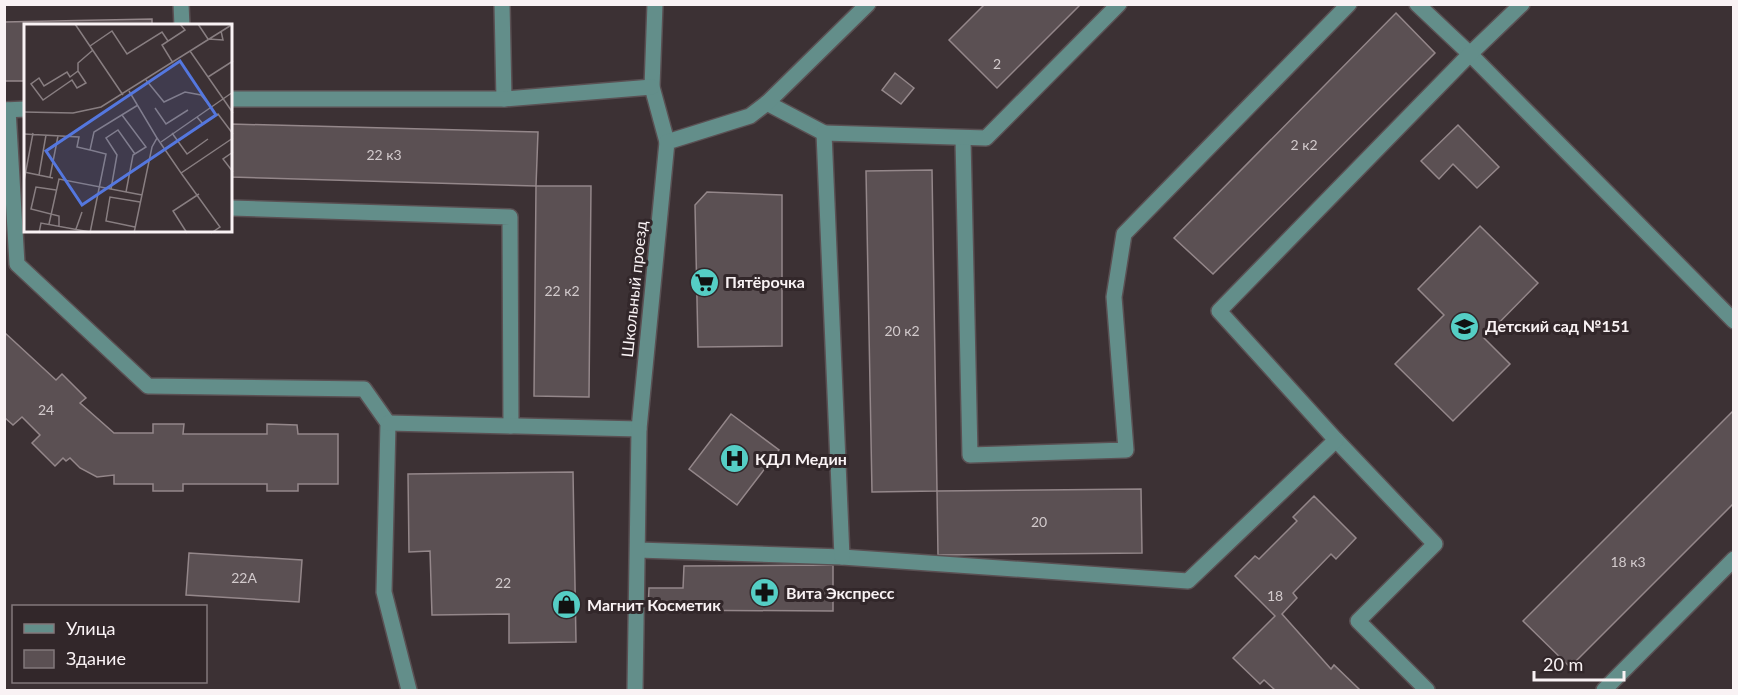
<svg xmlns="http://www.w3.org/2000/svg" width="1738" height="695" viewBox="0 0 1738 695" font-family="Lato,sans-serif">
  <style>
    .building { fill: #5b5053; stroke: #94878a; stroke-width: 1.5 }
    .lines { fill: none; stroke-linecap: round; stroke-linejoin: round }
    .minor-casing { stroke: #5a5053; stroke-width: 18 }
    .minor { stroke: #638e8a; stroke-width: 15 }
    .labels { text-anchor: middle; stroke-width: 6; stroke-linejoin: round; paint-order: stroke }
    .number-label { font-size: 14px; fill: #d2cacc }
    .poi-label { font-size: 16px; font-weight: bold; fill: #f9f2f4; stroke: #32272a; text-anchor: start }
    .street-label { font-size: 16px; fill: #f9f2f4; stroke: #32272a }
    .inset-road { fill: none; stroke: #887e81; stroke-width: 1.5 }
    .view { fill: #5477df; fill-opacity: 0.15; stroke: #5477df; stroke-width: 3 }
    .inset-edge { fill: none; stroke: #f9f2f4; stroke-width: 3 }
  </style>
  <rect width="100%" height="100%" fill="#3c3134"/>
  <!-- building -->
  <g class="building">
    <polygon points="985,4 1081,4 997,88 949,40"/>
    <polygon points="1396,13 1435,53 1213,274 1174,238"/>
    <polygon points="152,19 152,26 26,26 26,81 4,81 4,22"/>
    <polygon points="895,73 914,88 901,104 882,90"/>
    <polygon points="231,124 538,132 536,186 231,177"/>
    <polygon points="1458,125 1499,167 1477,188 1453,164 1439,179 1421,161"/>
    <polygon points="932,170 937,491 872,492 866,171"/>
    <polygon points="536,186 591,186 589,397 534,396"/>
    <polygon points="707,192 782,195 782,346 698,347 695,205"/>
    <polygon points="1480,226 1538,283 1484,338 1510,364 1453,421 1395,364 1444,315 1418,289"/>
    <polygon points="4,332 56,380 62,374 86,398 80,403 114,433 153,433 153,424 184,424 183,434 267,434 267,424 297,425 298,434 338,434 338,484 298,484 298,491 267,491 267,484 183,484 183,491 153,491 153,484 114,484 114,475 97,477 80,468 70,458 66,461 63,458 55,466 32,443 40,435 22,417 13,425 4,417"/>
    <polygon points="1734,410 1734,503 1570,667 1523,621"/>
    <polygon points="731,414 779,450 737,505 689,469"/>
    <polygon points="573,472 576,642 509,643 509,614 432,615 430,551 409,552 408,474"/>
    <polygon points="1141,489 1142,553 938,555 937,491"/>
    <polygon points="1314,496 1356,538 1336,559 1331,554 1293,593 1297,598 1282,614 1331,669 1334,665 1360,690 1275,690 1264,680 1260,684 1233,658 1275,616 1235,576 1255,556 1259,559 1297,521 1293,517"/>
    <polygon points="189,553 302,560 299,602 186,595"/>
    <polygon points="833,565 833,611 648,610 649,588 683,588 684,566"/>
  </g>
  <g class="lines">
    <defs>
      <g id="minor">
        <polyline points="181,4 182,26"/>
        <polyline points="502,4 504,99"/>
        <polyline points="655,4 652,87 667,142"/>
        <polyline points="1417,4 1470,54 1734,321"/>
        <polyline points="231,99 504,99 652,87"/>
        <polyline points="767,103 824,133"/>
        <polyline points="4,110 26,109"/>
        <polyline points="8,110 17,264 148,386 364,389 388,423 384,592 409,690"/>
        <polyline points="963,139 970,455 1126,450 1114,297 1124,234 1349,4"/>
        <polyline points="231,208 510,217 511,426"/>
        <polyline points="388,423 639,429"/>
        <polyline points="1336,440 1435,544 1358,621 1427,690"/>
        <polyline points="638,550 842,557 1188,581 1336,440 1219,311 1470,54 1522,4"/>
        <polyline points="842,557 824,133 986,138 1119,4"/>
        <polyline points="635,690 639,429 667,142 750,116 767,103 868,4"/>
        <polyline points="1604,690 1734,559"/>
      </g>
    </defs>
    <!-- minor casing -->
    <use href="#minor" class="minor-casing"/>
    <!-- minor -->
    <use href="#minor" class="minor"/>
  </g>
  <!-- icons -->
  <defs>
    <symbol id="supermarket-disc" viewBox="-11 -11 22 22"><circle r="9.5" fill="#55cec5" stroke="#32272a"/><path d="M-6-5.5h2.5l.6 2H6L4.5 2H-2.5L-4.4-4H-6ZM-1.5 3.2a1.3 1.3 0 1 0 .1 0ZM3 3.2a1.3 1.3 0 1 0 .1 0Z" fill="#111"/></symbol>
    <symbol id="school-disc" viewBox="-11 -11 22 22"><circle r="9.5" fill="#55cec5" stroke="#32272a"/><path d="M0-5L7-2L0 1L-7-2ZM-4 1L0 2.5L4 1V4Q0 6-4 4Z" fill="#111"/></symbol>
    <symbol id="hospital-disc" viewBox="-11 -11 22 22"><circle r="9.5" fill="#55cec5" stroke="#32272a"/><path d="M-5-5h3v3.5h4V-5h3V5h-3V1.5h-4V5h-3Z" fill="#111"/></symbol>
    <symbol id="pharmacy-disc" viewBox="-11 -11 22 22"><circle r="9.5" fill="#55cec5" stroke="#32272a"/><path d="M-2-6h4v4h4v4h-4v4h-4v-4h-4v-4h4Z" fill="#111"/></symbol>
    <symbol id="shop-disc" viewBox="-11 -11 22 22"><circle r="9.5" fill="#55cec5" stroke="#32272a"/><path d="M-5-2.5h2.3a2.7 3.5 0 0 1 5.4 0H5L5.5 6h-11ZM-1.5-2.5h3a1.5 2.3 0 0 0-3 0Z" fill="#111"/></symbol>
  </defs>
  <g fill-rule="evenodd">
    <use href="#supermarket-disc" x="688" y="266" width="33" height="33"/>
    <use href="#school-disc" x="1448" y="310" width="33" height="33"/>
    <use href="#hospital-disc" x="718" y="442" width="33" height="33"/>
    <use href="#pharmacy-disc" x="748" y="576" width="33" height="33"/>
    <use href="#shop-disc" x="550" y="588" width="33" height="33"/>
  </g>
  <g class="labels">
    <!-- number labels -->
    <g class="number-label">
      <text x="997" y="69">2</text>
      <text x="1304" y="150">2 к2</text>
      <text x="384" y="160">22 к3</text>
      <text x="562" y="296">22 к2</text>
      <text x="902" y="336">20 к2</text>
      <text x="46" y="415">24</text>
      <text x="1039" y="527">20</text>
      <text x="1628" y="567">18 к3</text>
      <text x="244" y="583">22А</text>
      <text x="503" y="588">22</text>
      <text x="1275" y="601">18</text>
    </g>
    <!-- poi labels -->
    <g class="poi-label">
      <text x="725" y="288">Пятёрочка</text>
      <text x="1485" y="332">Детский сад №151</text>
      <text x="755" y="465">КДЛ Медин</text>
      <text x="786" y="599">Вита Экспресс</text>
      <text x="587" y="611">Магнит Косметик</text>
    </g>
    <!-- street labels -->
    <g class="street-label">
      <text transform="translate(634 289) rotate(-84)" y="6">Школьный проезд</text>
    </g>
  </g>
  <!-- overview -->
  <g transform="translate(24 24)">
    <rect width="208" height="208" fill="#3c3134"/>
    <path class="inset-road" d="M51 0 99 71M174 0 184 15M184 15 199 16 197 7M66 22 88 7 103 30 138 8 144 17M166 27 209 89M149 39 138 21 161 6 156 0M54 47 62 59 53 64 48 56 19 76 7 60 15 54 20 62 43 48 46 53ZM54 47V39L69 26M184 53 209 37M122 56 140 78 161 68 177 71 186 82M105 67 133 114 128 123 110 209M131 84 142 100 164 86M0 88 49 89 77 83 209 0M98 91 122 123 109 131 102 168M173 93 179 100 194 90 209 110M148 109 163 130 184 115M0 110 55 113 53 123 66 126M133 114 157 149 209 114M137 118 209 68M209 128 199 135 209 148M0 148 29 154M157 149 196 203 187 209M15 151 22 111M26 153 34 112M0 157 9 109M87 165 93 131 82 114 94 106 111 130M32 166 12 163 7 185 35 192V202M25 200 35 155 118 171M111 203 82 197 86 173 116 178M52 205 58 188M15 209 17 199 66 208M66 209 82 130 66 126 70 108 114 81M163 209 149 187 175 170"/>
    <path class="view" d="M156 37 192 91 58 181 22 127Z"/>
    <rect width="208" height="208" class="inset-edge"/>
  </g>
  <!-- border -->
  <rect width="1738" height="695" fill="none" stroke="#f9f2f4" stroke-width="12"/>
  <!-- legend -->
  <rect x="12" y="605" width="195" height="78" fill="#32272a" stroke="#82787b" stroke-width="1.5"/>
  <rect x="24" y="624" width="30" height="9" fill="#638e8a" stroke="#82787b" stroke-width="1.5"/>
  <text x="66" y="635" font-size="18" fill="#f9f2f4">Улица</text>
  <rect x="24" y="650" width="30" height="18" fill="#5b5053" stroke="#82787b" stroke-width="1.5"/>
  <text x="66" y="665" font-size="18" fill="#f9f2f4">Здание</text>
  <!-- scale -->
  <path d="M1534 671v9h90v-9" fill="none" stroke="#f9f2f4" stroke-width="3"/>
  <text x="1543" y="671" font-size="18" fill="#f9f2f4" stroke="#32272a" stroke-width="4.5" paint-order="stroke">20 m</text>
</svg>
